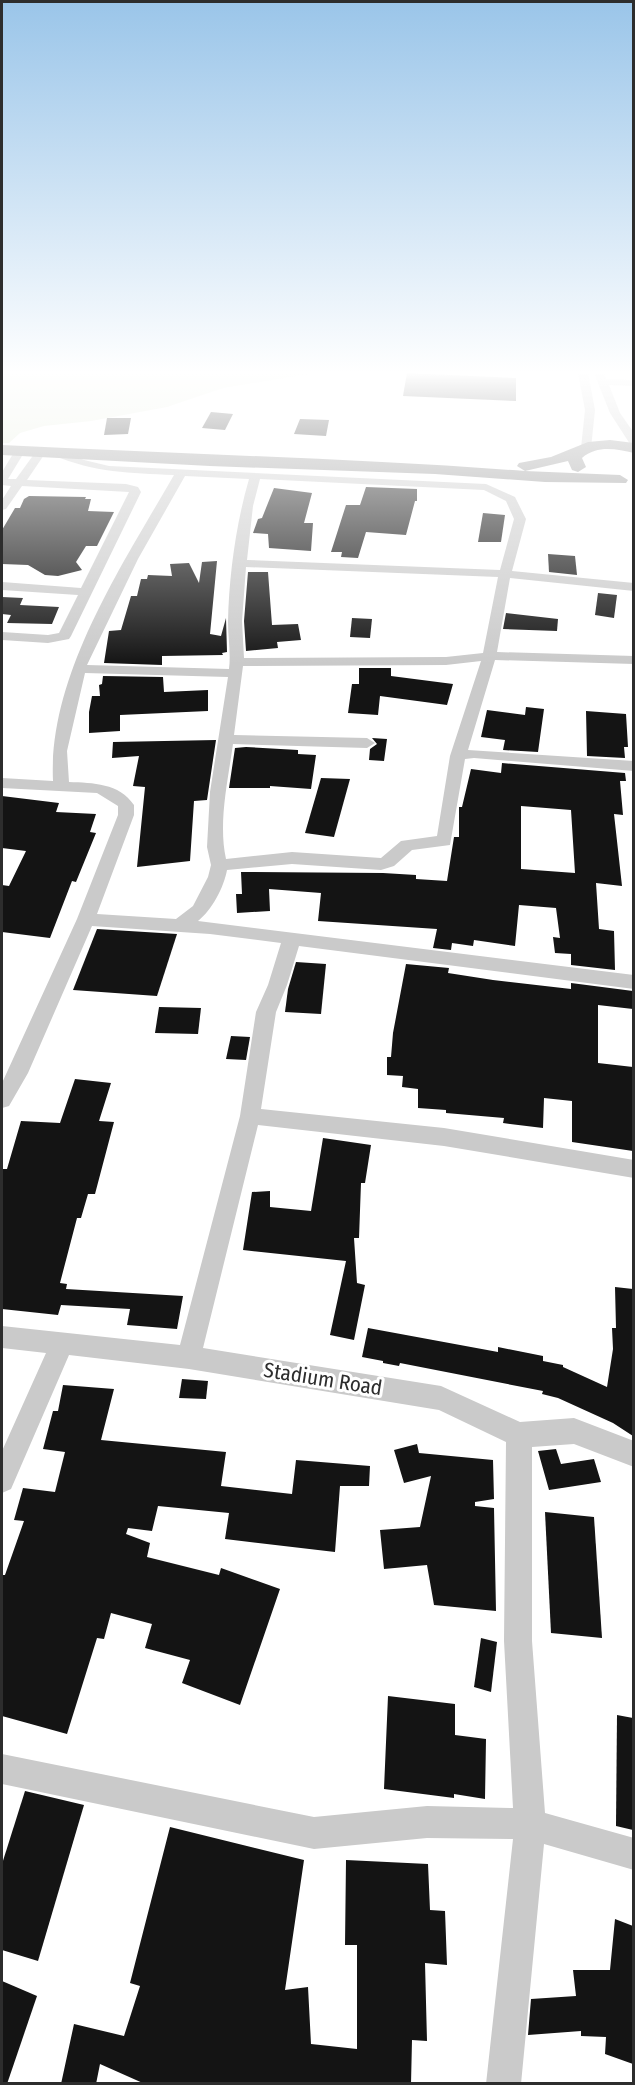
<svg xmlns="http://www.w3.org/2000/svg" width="635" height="2085" viewBox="0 0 635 2085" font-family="'Fira Sans Condensed',sans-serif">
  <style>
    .green { fill: #e4ebda }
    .building { fill: #141414; fill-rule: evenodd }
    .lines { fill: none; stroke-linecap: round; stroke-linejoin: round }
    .minor { fill: #cacaca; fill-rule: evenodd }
    .highway { fill: #949494; fill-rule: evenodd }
    .labels { text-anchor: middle; stroke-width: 6; stroke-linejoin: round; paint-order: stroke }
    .near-street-label { font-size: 21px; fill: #2d2d2d; stroke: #fff }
  </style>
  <rect width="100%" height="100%" fill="#fff"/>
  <!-- green -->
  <polygon class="green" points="2,373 315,373 223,388 167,407 91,421 44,426 20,433 9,443 2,443"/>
  <!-- building -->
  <g class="building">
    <polygon points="407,373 516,378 516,401 403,396"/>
    <polygon points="211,412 233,414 225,430 202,428"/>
    <polygon points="107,418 131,418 128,434 104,435"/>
    <polygon points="300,419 329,420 326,436 294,434"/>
    <polygon points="366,487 417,489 417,501 415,501 406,535 366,532 358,558 341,557 342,552 331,552 346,505 360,505"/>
    <polygon points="274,488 312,493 304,523 313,523 311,551 269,548 268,534 253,533 258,519 262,518"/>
    <polygon points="29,496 86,497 85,499 91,499 88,511 114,512 97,546 86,546 76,562 82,570 58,576 45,575 28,565 2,564 2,530 15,508 20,508 24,499"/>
    <polygon points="483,513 505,515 501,542 478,542"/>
    <polygon points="548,554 575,556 577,575 549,572"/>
    <polygon points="217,561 210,634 221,636 226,618 227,652 222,653 223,655 162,656 162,665 104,663 109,631 121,630 131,596 137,596 141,579 147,579 148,575 172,576 170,564 189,563 199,583 202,562"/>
    <polygon points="248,572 268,572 272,625 298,624 301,640 277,642 278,648 246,651 244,621"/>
    <polygon points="598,593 617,595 614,618 595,615"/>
    <polygon points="2,597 23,598 20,605 59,607 52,624 7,623 11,615 2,614"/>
    <polygon points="506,613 558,619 557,631 503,629"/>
    <polygon points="352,618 372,619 370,638 350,637"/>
    <polygon points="359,668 391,668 391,676 453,684 447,705 380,696 378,715 348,713 352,684 359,684"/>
    <polygon points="103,676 163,677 164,692 208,690 208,711 120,715 120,731 89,733 89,712 92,696 100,696 99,685 102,684"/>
    <polygon points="526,707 544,709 538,752 503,750 505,740 481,737 487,710 525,715"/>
    <polygon points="586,711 626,714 628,747 624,747 625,758 587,756"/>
    <polygon points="372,738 387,739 384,761 369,760 370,749 377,744"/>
    <polygon points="216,740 207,800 194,801 190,861 137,867 145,787 133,786 139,756 112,758 113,742"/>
    <polygon points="246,747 298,750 298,754 316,755 311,789 270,786 270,788 229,788 235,748"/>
    <path d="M502 763 625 773 626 781H620L623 815 614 814 622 886 596 883 599 929 614 931 615 970 571 965V954L555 953 553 937 560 938 556 908 519 905 515 946 474 940 473 946 452 943 451 950 433 948 437 929 318 921 321 893 269 889 270 911 237 913 236 894H242L241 872 383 873 416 875V879L447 881 454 837H459V807H462L471 769 501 773ZM521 806 571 810 575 873 521 869Z"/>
    <polygon points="321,778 350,779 334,837 305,833"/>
    <polygon points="2,796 59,803 56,812 96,814 90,832 96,833 76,882 72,881 50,938 2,932 2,885 9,886 26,851 2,848"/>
    <polygon points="97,929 177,934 157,996 73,990"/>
    <polygon points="296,962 326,964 321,1014 285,1012 288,989"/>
    <polygon points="406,964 449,968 448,973 493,980 571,989 571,983 633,991 633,1009 598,1005 598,1063 633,1067 633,1151 572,1142 572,1101 544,1098 543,1128 503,1123 504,1118 446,1113 446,1110 418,1108 418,1089 402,1087 403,1076 387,1075 387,1057 391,1057 393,1033"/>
    <polygon points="159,1007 201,1008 198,1034 155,1033"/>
    <polygon points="231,1036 250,1037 246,1060 226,1059"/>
    <polygon points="75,1079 111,1083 99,1121 114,1122 95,1194 88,1194 81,1218 77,1218 60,1283 67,1284 66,1289 183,1296 177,1329 127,1325 130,1309 61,1305 58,1315 2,1309 2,1169 7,1169 21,1121 60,1123"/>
    <polygon points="323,1138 371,1145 365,1183 361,1183 359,1238 354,1238 357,1283 365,1285 354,1340 330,1335 346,1261 243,1250 252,1192 270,1191 270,1207 311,1211"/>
    <polygon points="615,1287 633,1289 633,1436 613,1423 558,1398 542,1394 543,1391 400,1363 399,1366 383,1363 383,1361 362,1357 368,1328 498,1352 498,1347 543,1356 543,1361 563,1365 563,1367 607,1387 613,1349 612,1328 616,1328"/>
    <polygon points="182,1379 208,1381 206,1399 179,1398"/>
    <polygon points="63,1385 114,1389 101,1440 226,1452 221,1486 292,1494 296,1460 370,1466 369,1486 340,1486 335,1552 225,1539 229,1513 158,1506 152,1531 128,1528 126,1534 150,1543 147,1557 219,1575 221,1568 280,1589 240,1705 182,1683 190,1660 145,1648 152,1624 111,1613 104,1639 97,1638 67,1734 2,1716 2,1575 5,1575 24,1521 14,1520 23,1488 55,1492 65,1452 43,1449 53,1411 58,1411"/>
    <polygon points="417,1444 419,1453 493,1460 494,1499 475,1502 475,1506 494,1508 496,1611 434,1605 427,1565 384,1569 380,1530 420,1527 431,1476 404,1483 394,1450"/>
    <polygon points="556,1449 561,1464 594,1459 601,1482 549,1490 538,1451"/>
    <polygon points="545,1512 594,1517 602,1638 551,1633"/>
    <polygon points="481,1638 497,1642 491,1692 474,1687"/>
    <polygon points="388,1696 455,1704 455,1735 486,1739 485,1799 454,1794 454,1798 384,1789"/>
    <polygon points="617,1715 633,1718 633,1830 616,1826"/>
    <polygon points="25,1791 84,1805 38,1961 2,1950 2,1864"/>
    <polygon points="170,1827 304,1860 285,1990 308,1987 311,2044 357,2049 357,1945 345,1945 346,1860 428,1864 430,1910 445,1911 447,1965 425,1963 427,2041 412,2040 411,2084 145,2084 100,2064 96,2084 61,2084 74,2024 124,2036 140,1986 130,1983"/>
    <polygon points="615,1919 633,1926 633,2064 605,2054 606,2037 581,2036 581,2031 528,2035 531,1999 576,1996 573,1970 610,1970"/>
    <polygon points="2,1981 37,1996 7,2084 2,2084"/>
  </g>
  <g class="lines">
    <!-- minor -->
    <g class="minor">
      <polygon points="578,373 588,373 595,410 591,448 586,451 581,448 585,410"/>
      <polygon points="594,373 604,373 606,379 634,380 634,386 609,385 620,413 634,433 634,445 630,444 610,413"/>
      <polygon points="20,448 25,451 8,479 16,479 37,450 41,449 46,452 27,480 126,484 138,487 141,492 71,636 69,639 48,643 2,640 2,632 48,635 59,633 78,595 2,590 2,582 81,588 129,492 22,486 6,509 2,510 2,500 11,486 2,485 2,472 16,449"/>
      <path d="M57 450 84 460 109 466 486 484 515 497 526 519 512 571 634 583V591L510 578 497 652 634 656V664L495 660 468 750 634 761V771L474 758 465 759 450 845 412 850 394 866 381 870 292 864 227 870C224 887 212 910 198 921L634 975V989L299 946 287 985 276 1012 261 1109 444 1128 634 1160V1178L444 1146 258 1125 203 1348 441 1386 520 1422 574 1418 634 1441V1467L574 1444 532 1447V1641L545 1813 634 1838V1870L544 1844 521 2084H486L513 1839 427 1838 314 1849 2 1784V1754L314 1817 427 1806 513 1808 504 1641 506 1442 439 1410 189 1369 69 1355 11 1489 2 1493V1451L46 1353 2 1348V1326L180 1345 240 1116 256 1012 268 985 281 943 210 934 92 926 28 1073 9 1106 2 1108V1083L77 919 118 815V806L97 793 2 788V778L53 781C48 675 123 564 174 475 130 473 95 473 53 455L52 453ZM185 476 249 479C236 524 229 575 228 622 228 638 231 653 229 669L87 665 138 559ZM260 479 484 490 506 501 514 519 500 570 247 560 253 506ZM246 567 498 577 483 653 446 657 244 658 242 621ZM481 661 450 756 437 836 401 841 381 858 292 852 226 859C218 823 228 780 233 744L367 748 375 743 367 738 234 735 243 666 446 665ZM85 673 228 677 210 792 207 847 211 865 208 877 193 906 176 919 97 914 134 815V805C119 783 93 783 69 782L67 751Z"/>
    </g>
    <!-- highway -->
    <path class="highway" d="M610 440 634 443V453C616 449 597 445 582 458L586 467 578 472 572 470 568 461 525 471 620 475 628 480 626 483 545 482 435 474 210 466 2 455V445C176 454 351 458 525 471L517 466 519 463 551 457 588 442Z"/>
  </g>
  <!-- sky -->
  <linearGradient id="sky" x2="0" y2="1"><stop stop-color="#9ac5e9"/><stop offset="0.56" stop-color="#fff"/><stop offset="1" stop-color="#fff" stop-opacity="0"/></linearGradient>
  <rect width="635" height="665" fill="url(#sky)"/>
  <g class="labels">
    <!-- near-street labels -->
    <g class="near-street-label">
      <text transform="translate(323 1379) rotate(9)" y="7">Stadium Road</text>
    </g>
  </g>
  <!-- border -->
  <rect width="635" height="2085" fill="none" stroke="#2d2d2d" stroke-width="6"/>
</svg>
